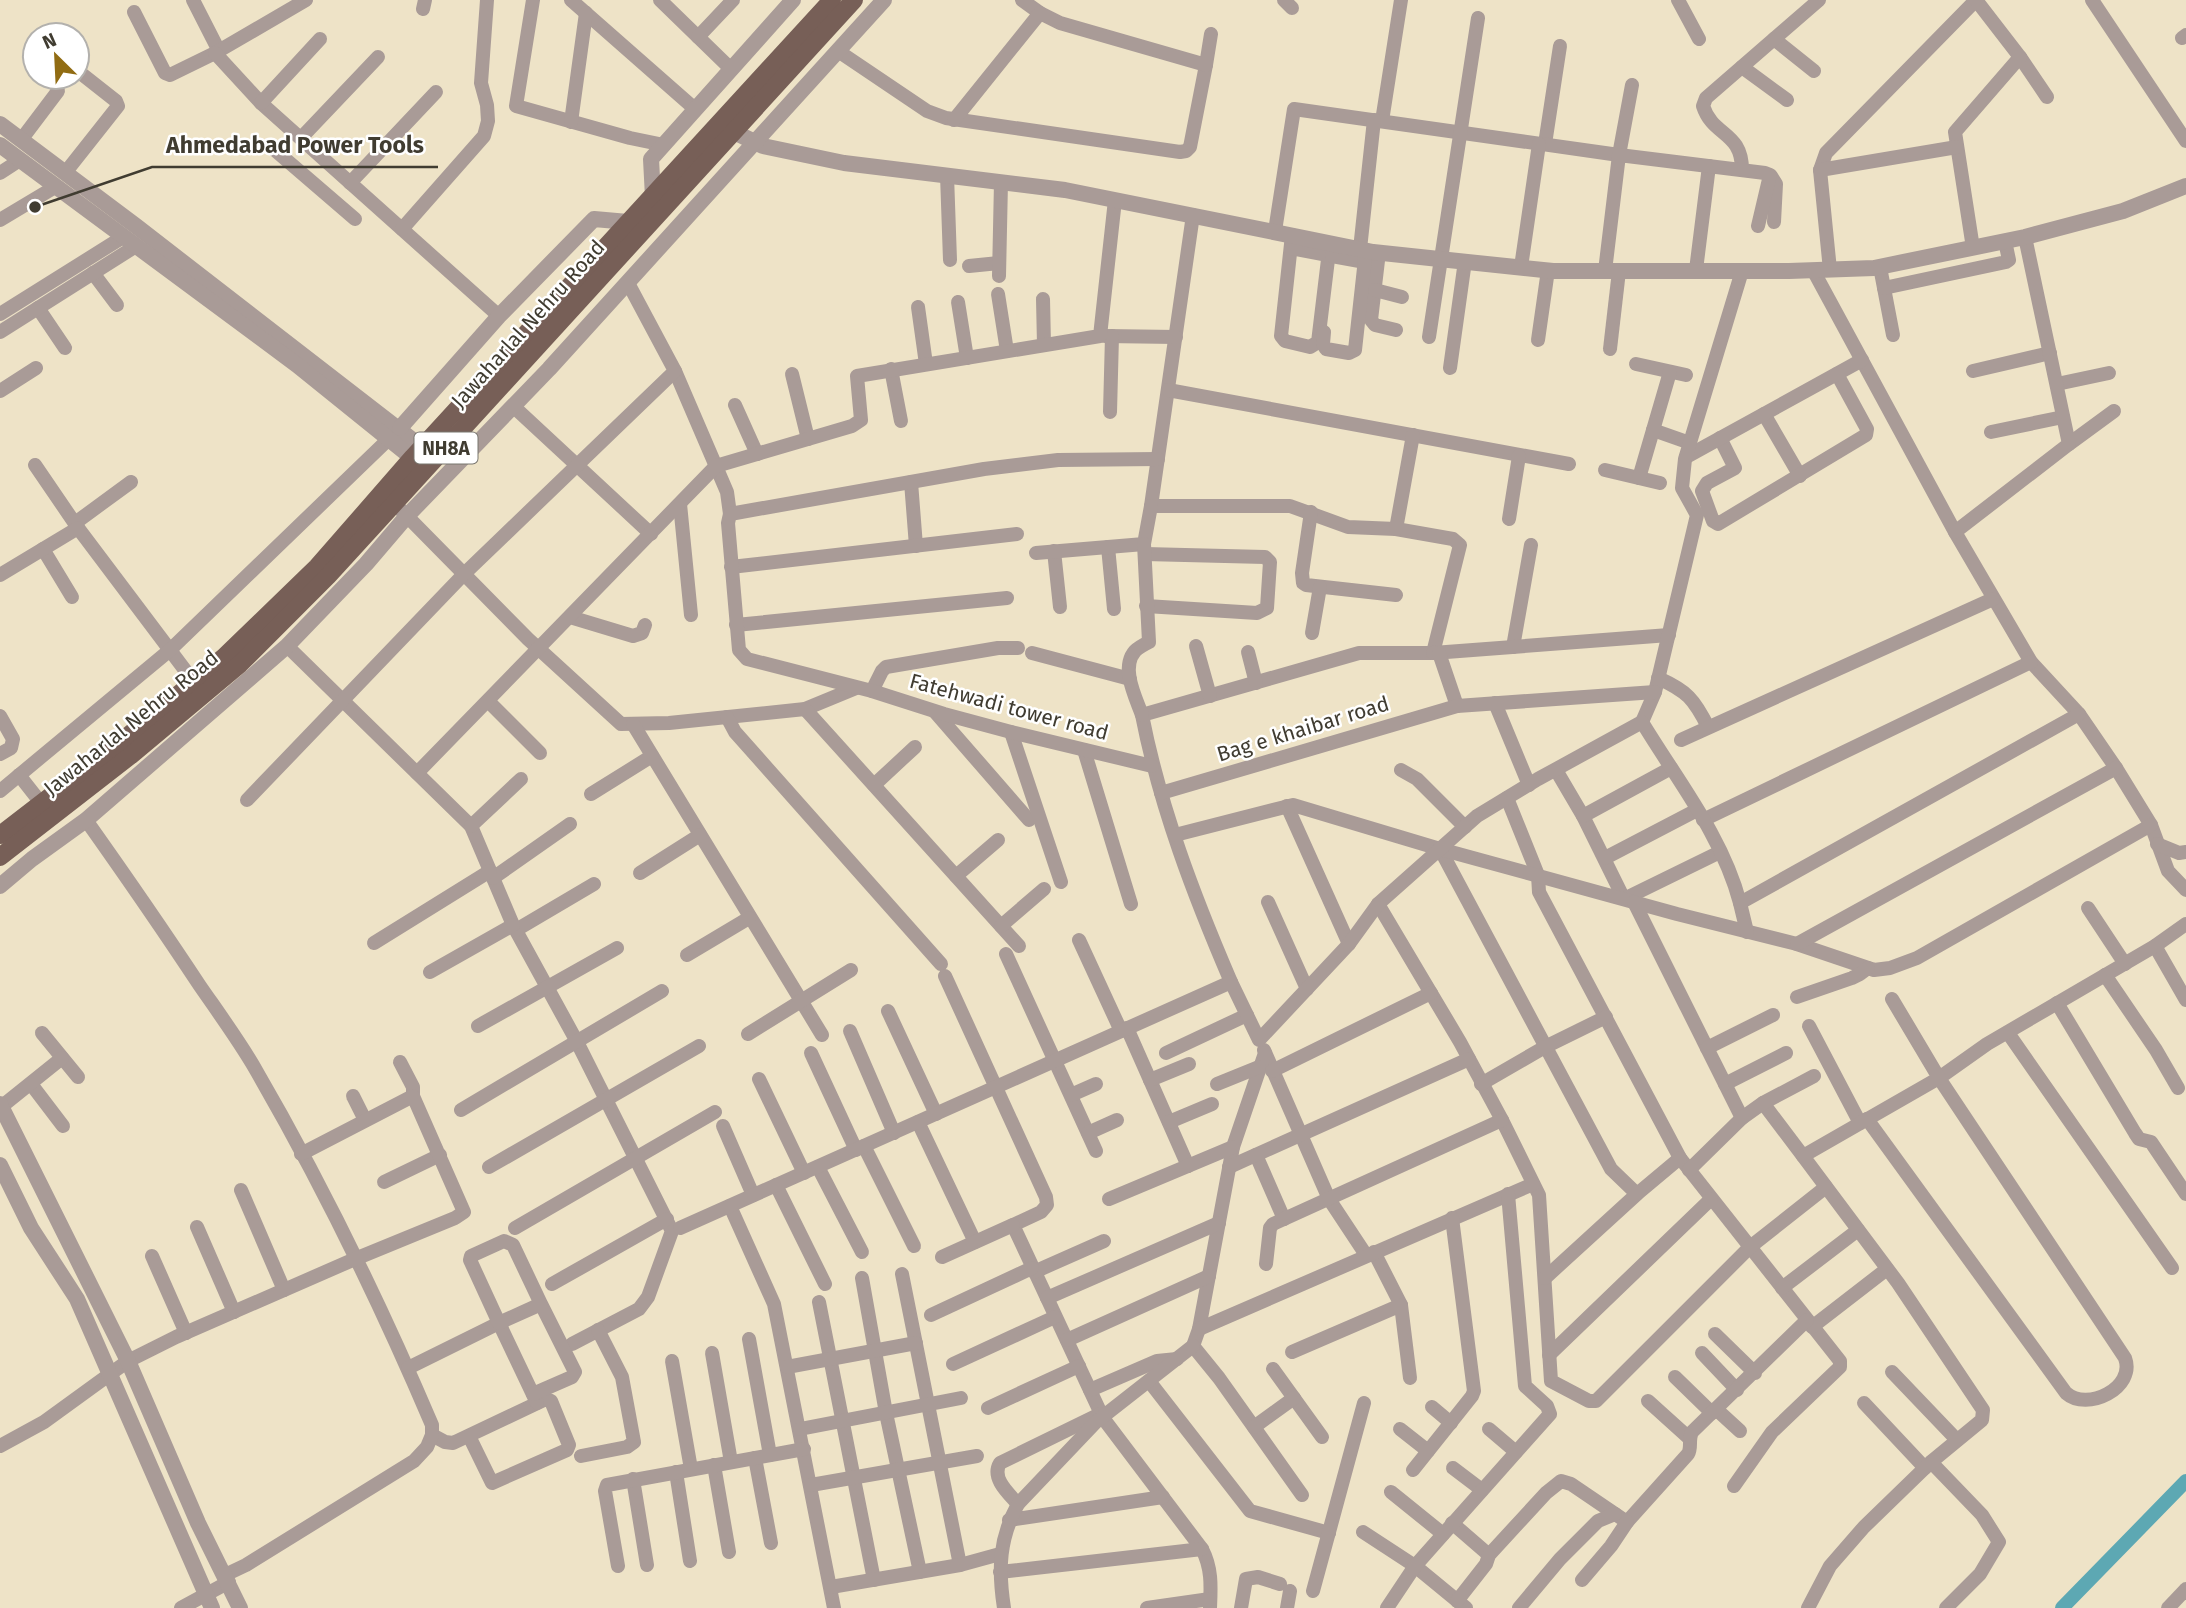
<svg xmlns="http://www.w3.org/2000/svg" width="2186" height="1608" viewBox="0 0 2186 1608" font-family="'Fira Sans',sans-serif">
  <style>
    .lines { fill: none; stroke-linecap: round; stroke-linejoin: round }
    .canal { stroke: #5da8b3; stroke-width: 14 }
    .minor { stroke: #a99b97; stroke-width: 14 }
    .tertiary { stroke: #a99b97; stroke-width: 16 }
    .primary { stroke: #775f57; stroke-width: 18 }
    .labels { text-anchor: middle; stroke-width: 5; stroke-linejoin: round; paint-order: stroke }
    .shield { fill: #fff; stroke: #79766f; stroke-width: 2 }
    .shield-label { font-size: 19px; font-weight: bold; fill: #403c31 }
    .street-label { font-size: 21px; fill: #403c31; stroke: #fff }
    .leader { fill: none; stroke: #403c31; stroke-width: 2.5 }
    .callout-dot { fill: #403c31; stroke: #fff; stroke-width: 2.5 }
    .callout-label { font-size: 23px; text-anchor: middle; font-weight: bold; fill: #403c31; stroke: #fff; stroke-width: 5; stroke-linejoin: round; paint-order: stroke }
  </style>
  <rect width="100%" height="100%" fill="#eee3c7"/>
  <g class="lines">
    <!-- canal -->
    <polyline class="canal" points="2062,1608 2186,1481"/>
    <!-- minor -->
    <g class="minor">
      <polyline points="193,0 219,51"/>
      <polyline points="533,0 516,106 630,138 664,145"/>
      <polyline points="571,0 695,109"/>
      <polyline points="660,0 731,69"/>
      <polyline points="1022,0 1040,13"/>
      <polyline points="1284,0 1292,8"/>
      <polyline points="1678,0 1699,39"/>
      <polyline points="2092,0 2186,141"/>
      <polyline points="423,9 425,0"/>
      <polyline points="134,12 165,73 170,75 215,53 306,0"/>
      <polyline points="698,37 733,0"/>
      <polyline points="2182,38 2186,35"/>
      <polyline points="1774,39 1814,71"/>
      <polyline points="838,51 927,111 946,118 1180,152 1186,151 1190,147 1206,65"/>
      <polyline points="215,53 261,103 499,316"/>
      <polyline points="2020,57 2047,97"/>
      <polyline points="1742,67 1787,100"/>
      <polyline points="261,103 320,39"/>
      <polyline points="954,120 1040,13 1060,23 1206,65 1211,34"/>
      <polyline points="1382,121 1401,0"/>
      <polyline points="571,122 586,13"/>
      <polyline points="301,138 378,57"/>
      <polyline points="21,140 58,91 56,84 47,77"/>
      <polyline points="1545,144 1560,46"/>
      <polyline points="269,145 355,219"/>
      <path d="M1742 170C1742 131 1713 137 1703 106L1706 98 1819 0"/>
      <polyline points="1820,170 1826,153 1976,0"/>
      <polyline points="0,173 20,160"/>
      <polyline points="65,173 118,106 116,101 83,75"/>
      <polyline points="947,175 950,260"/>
      <polyline points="1771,176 1776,184 1774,222"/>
      <polyline points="350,183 436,92"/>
      <path d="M1193 215 1151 506H1290L1348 527 1396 529 1453 539 1460 545 1433 653H1359L1142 715C1160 807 1194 896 1231 982"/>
      <polyline points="0,220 55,187"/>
      <polyline points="402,229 484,136 488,121 487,105 481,83 487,0"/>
      <polyline points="1275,231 1294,109 1619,155 1632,85"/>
      <polyline points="1292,235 1281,336 1285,341 1310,347 1318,342 1330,243"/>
      <polyline points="1291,248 1328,255"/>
      <polyline points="1973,248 1955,132 2020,57 1976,0"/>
      <polyline points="1360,249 1374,120"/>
      <polyline points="1379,252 1371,320 1375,325 1396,330"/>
      <polyline points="1332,256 1365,262"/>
      <polyline points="969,266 999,263"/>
      <polyline points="1521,267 1539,144"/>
      <polyline points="1880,267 1893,335"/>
      <polyline points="1696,270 1709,166"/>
      <polyline points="1813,270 1955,532 2031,662 2079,714 2116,768 2151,825 2168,871 2186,890"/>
      <polyline points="1830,270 1820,170 1957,147"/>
      <polyline points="1605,271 1619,155 1765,173 1770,175 1758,226"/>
      <polyline points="93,273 117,305"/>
      <polyline points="999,276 1001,182"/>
      <polyline points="1884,288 2006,262 2009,260 2005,241"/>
      <polyline points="1375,290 1402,297"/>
      <polyline points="998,294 1007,351"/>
      <polyline points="1043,299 1044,345"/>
      <polyline points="958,302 967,358"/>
      <polyline points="918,307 926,364"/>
      <polyline points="38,308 65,348"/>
      <polyline points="0,314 123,237"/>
      <polyline points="0,332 136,246"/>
      <polyline points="1324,332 1323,344 1326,349 1349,353 1355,350 1366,250"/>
      <polyline points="1105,336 1176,337"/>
      <polyline points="1429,337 1478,18"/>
      <polyline points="1538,340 1548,270"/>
      <polyline points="1610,349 1619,271"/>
      <polyline points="1636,364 1686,375"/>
      <polyline points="1450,368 1465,261"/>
      <polyline points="891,369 901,421"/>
      <polyline points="675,371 727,492 730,514"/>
      <polyline points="1973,371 2050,353"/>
      <polyline points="792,374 808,439"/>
      <polyline points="2057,384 2109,373"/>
      <polyline points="1168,390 1569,464"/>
      <polyline points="0,391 36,368"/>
      <polyline points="735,405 757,454"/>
      <polyline points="513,406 651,534"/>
      <polyline points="1110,412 1112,336"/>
      <polyline points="1764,414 1800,476"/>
      <polyline points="1653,430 1690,443"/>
      <polyline points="1991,432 2063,417"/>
      <polyline points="1720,438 1735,468 1707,483 1702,491 1713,521 1718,524 1866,435 1867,429 1837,374"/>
      <polyline points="2069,444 2114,411"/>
      <polyline points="1686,457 1862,360"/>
      <polyline points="35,465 78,528"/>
      <polyline points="1605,470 1660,483"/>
      <polyline points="1639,478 1670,372"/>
      <polyline points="911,482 916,546"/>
      <polyline points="680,504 691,615"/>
      <polyline points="400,509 528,639 621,724 669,723 805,709 856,688"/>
      <polyline points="1311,512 1302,573 1303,583 1306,585 1396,595"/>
      <polyline points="1509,519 1519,456"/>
      <polyline points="75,523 131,482"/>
      <polyline points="1396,529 1413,435"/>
      <polyline points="1955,532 2069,444 2025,237"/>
      <polyline points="1108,547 1114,609"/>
      <polyline points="43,549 72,597"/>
      <polyline points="1054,551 1060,607"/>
      <polyline points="1036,553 1144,544 1151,506"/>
      <polyline points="1145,554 1265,557 1270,562 1267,608 1257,613 1146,606"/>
      <polyline points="731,567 1017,534"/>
      <polyline points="0,575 78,528 194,682"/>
      <polyline points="570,617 633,636 642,633 645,625"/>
      <polyline points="736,625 1007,598"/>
      <polyline points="1312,633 1320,587"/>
      <polyline points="287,646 471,826 513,925 576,1040 672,1231 648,1297 639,1309 572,1344"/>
      <polyline points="1196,646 1210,696"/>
      <polyline points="1513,647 1531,545"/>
      <polyline points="1248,652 1256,683"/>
      <polyline points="1032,653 1130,679"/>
      <polyline points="1433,653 1669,635"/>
      <polyline points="1439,653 1457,706"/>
      <path d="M1658 678C1687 691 1694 699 1708 727"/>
      <polyline points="872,691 882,671 886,667 998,648 1018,648"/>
      <polyline points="488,701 540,753"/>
      <polyline points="1495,703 1529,785"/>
      <polyline points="805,709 1019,946"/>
      <polyline points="935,712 1029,820"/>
      <path d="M1142 715C1136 698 1120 668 1135 651 1138 648 1145 644 1149 642L1144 544"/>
      <polyline points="0,716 13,739 11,748 0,754"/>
      <polyline points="727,717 735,732 941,964"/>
      <polyline points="1642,722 1655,692 1697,515 1682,488 1685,459 1742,271"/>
      <polyline points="633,724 822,1035"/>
      <polyline points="1011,732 1061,882"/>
      <polyline points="1681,740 1993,599"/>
      <polyline points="1084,750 1131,904"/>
      <polyline points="1152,766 1011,732 944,714 872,691 747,659 739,650 728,523 730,514 984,469 1058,460 1158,459"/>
      <polyline points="1401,770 1417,779 1465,827"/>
      <polyline points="1556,770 1583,816 1624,899 1720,852"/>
      <polyline points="417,773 716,466 852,426 861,420 857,376 1100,336 1115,200"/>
      <polyline points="19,775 41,803"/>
      <polyline points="874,785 915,747"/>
      <polyline points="0,791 170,650 396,432"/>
      <polyline points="1161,793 1457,706 1655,692"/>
      <polyline points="591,794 652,756"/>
      <polyline points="1507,798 1538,875 1539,892 1680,1158 1840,1361 1840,1367 1772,1432 1734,1486"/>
      <polyline points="247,800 464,574 675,371 628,283"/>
      <polyline points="1287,806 1349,944"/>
      <polyline points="1583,816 1671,768"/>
      <path d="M86 820C125 875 163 930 200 986 218 1012 237 1038 253 1065 320 1180 380 1303 432 1425V1435L445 1442 453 1443 546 1399 551 1401 569 1445 567 1450 492 1483 469 1436"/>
      <polyline points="1703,820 2031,662"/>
      <polyline points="471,826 521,779"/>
      <polyline points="1175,835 1293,805 1440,849 1611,1169 1637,1194"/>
      <polyline points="2157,844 2179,853 2186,852"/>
      <polyline points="1440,849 1677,914 1797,944 1874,970 1890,968 1917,958 2151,825"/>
      <polyline points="1605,858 1697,810"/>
      <polyline points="640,873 700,835"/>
      <polyline points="956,876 998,840"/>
      <polyline points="493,878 570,824"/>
      <polyline points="1268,902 1307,989"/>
      <polyline points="1634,902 1742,1118"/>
      <polyline points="1740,903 1747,932"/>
      <polyline points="1378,904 1460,1042 1502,1120 1539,1195 1551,1381 1589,1401 1596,1401 1750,1247 1826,1187"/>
      <polyline points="2088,908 2125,964"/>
      <polyline points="1001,926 1044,889"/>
      <polyline points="516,930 594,884"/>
      <polyline points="1079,940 1121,1031"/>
      <polyline points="374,943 490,871"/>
      <polyline points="1797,944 2116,768"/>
      <polyline points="2155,946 2186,1000"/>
      <polyline points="1006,954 1096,1151"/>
      <polyline points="687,955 749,918"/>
      <polyline points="430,972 513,925"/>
      <polyline points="2105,975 2156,1050 2178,1088"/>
      <path d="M945 976 1046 1197 1047 1205 1041 1212 1013 1225 1103 1418 1202 1549C1212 1568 1211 1586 1210 1608"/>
      <polyline points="1797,997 1852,978 1860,974 1868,968"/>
      <polyline points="2057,1003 2135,1133 2139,1139 2151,1142 2186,1194"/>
      <polyline points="888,1011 936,1114"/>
      <polyline points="478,1026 617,948"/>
      <polyline points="1809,1026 1860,1123"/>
      <polyline points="1127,1028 1188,1166"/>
      <polyline points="850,1031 894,1133"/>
      <polyline points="42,1033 78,1077"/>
      <polyline points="2008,1033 2172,1268"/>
      <polyline points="748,1034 851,970"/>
      <polyline points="1707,1048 1773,1015"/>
      <polyline points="1264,1050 1329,1199 1366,1255"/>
      <polyline points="811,1053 856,1150"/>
      <polyline points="1166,1053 1247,1015"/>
      <polyline points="1265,1053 1233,1147 1199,1329 1193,1346 1219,1378 1302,1495"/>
      <polyline points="400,1062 413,1087 413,1096"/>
      <polyline points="1272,1071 1431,993"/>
      <polyline points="759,1079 804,1173"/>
      <polyline points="1150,1080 1189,1064"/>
      <polyline points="31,1084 63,1126"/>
      <polyline points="1217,1084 1259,1067"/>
      <polyline points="1481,1084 1545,1047 1606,1017"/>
      <polyline points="1725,1084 1786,1053"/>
      <polyline points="1071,1095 1096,1084"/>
      <polyline points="353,1096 365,1120"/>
      <polyline points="1763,1103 1803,1156"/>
      <polyline points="1,1107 62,1058"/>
      <polyline points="461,1110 662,991"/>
      <path d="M1867 1119 2066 1393C2087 1412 2136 1388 2125 1358L1939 1078 1987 1044 2155 946 2186 924"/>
      <polyline points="918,1122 975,1242"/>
      <polyline points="1169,1122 1212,1104"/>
      <polyline points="723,1126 753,1195"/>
      <polyline points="1088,1133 1117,1120"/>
      <polyline points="864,1146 914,1246"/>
      <polyline points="1256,1155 1284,1219"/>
      <polyline points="489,1167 699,1046"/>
      <polyline points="818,1167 862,1252"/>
      <polyline points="1229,1167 1469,1059"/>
      <polyline points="1689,1170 1742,1118 1763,1103 1814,1076"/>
      <polyline points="384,1182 440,1155"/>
      <polyline points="776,1185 825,1284"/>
      <polyline points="241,1190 284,1290"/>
      <polyline points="1109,1199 1233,1147"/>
      <polyline points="730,1206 774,1304 834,1608"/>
      <polyline points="197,1227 234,1312"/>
      <polyline points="515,1228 715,1112"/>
      <path d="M680 1228 1231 982 1259 1040 1349 944 1378 904 1477 816 1538 779 1642 722C1677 780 1723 837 1740 903L2079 714"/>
      <polyline points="1374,1252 1401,1305"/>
      <polyline points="152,1256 186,1333"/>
      <polyline points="942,1257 1013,1225"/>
      <polyline points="1266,1264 1270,1228 1273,1224 1502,1120"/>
      <polyline points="1034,1272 1104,1241"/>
      <polyline points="902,1274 960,1565"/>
      <polyline points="862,1278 886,1413 920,1572"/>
      <polyline points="1545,1278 1637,1194 1680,1158"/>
      <polyline points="552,1284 667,1219"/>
      <polyline points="1782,1288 1858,1230"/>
      <polyline points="1047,1298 1219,1223"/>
      <polyline points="819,1302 874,1580"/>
      <polyline points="931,1315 1032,1268"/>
      <polyline points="1812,1327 1887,1269"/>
      <polyline points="1199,1329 1533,1184"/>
      <polyline points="1715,1334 1755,1373"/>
      <polyline points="749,1339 770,1455"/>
      <polyline points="1067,1340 1209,1276"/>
      <polyline points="1292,1352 1401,1305 1410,1378"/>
      <polyline points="712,1353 731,1462"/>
      <polyline points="1702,1353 1737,1390"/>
      <polyline points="1549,1355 1711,1199"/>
      <polyline points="672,1361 691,1469"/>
      <polyline points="953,1364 1055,1317"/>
      <polyline points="787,1367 916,1343"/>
      <polyline points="408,1368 499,1323 537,1403"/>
      <polyline points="1273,1369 1322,1437"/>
      <polyline points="1892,1372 1957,1440"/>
      <polyline points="1675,1377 1712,1413"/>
      <polyline points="1149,1381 1250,1511 1329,1533"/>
      <polyline points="1090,1390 1157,1361 1177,1359"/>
      <polyline points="533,1394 572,1377 575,1372 541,1304 499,1323 470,1260 471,1256 504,1241 513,1245 541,1304"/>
      <polyline points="1648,1401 1689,1438"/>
      <polyline points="1864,1403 1925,1468"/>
      <polyline points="1432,1407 1451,1423"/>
      <polyline points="988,1408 1079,1366"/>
      <polyline points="1716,1409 1740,1431"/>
      <polyline points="1254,1427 1294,1398"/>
      <polyline points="800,1429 961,1398"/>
      <polyline points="1400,1429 1428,1451"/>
      <polyline points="1489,1429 1516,1452"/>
      <polyline points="0,1446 44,1422 128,1361 176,1337 355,1259 455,1218 464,1212 413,1096 301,1154"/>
      <polyline points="581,1456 627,1447 634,1442 622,1377 598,1330"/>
      <polyline points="755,1458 771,1543"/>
      <polyline points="1931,1462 1982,1515 1999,1542 1980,1574 1946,1608"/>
      <polyline points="714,1465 729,1552"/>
      <polyline points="1453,1468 1482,1490"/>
      <polyline points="1413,1470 1472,1396 1474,1391 1452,1218"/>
      <polyline points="676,1472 690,1561"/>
      <polyline points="633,1479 647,1565"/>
      <polyline points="811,1485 977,1456"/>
      <polyline points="1391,1492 1443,1534"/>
      <path d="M1018 1504C1008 1493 991 1478 1000 1463L1100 1414"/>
      <polyline points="1009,1520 1163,1497"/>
      <path d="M1627 1522 1688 1454C1692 1447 1688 1440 1692 1432L1807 1320"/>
      <polyline points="1452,1523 1489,1555"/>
      <polyline points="1363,1532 1415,1566 1466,1608"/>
      <polyline points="618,1566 605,1491 607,1485 804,1449"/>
      <polyline points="1000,1572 1202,1549"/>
      <polyline points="225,1575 246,1565 414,1461 427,1447 432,1435"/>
      <polyline points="831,1587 960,1565 1000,1554"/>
      <polyline points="1313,1591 1364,1403"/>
      <polyline points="1457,1601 1486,1564 1489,1555 1546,1493 1561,1481 1571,1484 1627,1522 1611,1546 1582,1580"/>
      <polyline points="181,1608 229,1582"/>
      <path d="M1004 1608C998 1569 999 1539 1018 1504L1096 1422 1193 1346"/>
      <polyline points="1147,1608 1210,1599"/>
      <polyline points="1241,1608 1246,1579 1258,1577 1280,1584"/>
      <polyline points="1287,1608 1290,1591"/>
      <polyline points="1387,1608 1415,1566 1550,1414 1547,1406 1525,1386 1508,1194"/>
      <polyline points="1519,1608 1560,1559 1598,1521 1615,1514"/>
      <polyline points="1808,1608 1830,1566 1864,1527 1931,1462 1982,1420 1983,1410 1898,1283 1803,1156 1939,1078 1892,999"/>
      <polyline points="2168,1608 2186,1589"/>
    </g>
    <!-- tertiary -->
    <g class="tertiary">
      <polyline points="0,124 136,226 432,455"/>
      <polyline points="734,132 763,146 844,163 1065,190 1373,252 1553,271 1789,271 1874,268 2025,237 2123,211 2186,186"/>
      <polyline points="0,145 297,365 421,465"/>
      <polyline points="653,197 651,159 793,0"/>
      <polyline points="400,428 499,316 594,219 628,222"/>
      <polyline points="0,886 32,859 86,820 287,646 366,564 407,516 549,369 884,0"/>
      <polyline points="0,1104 128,1361 198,1523 240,1608"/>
      <polyline points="0,1165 31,1228 77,1299 212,1608"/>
    </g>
    <!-- primary -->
    <g class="primary">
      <polyline points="0,835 117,745 224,657 317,567 413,457 832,0"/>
      <polyline points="0,857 130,756 240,664 328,576 854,0"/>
    </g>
  </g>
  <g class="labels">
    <!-- shield labels -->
    <rect class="shield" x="414.5" y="432.5" width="63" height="31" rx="5"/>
    <g class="shield-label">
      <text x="446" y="455">NH8A</text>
    </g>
    <!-- street labels -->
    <g class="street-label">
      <text transform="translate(528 324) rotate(-48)" y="7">Jawaharlal Nehru Road</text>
      <text transform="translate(1009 707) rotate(15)" y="7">Fatehwadi tower road</text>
      <text transform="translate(131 723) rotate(-39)" y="7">Jawaharlal Nehru Road</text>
      <text transform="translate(1303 729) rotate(-17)" y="7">Bag e khaibar road</text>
    </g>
  </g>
  <!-- callouts -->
  <path class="leader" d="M35 207L152 167H438"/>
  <circle class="callout-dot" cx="35" cy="207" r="7"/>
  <g class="callout-label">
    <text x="295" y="153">Ahmedabad Power Tools</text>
  </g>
  <!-- north arrow -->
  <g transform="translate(56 56) rotate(336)"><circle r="33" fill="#ffffff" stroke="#b3b1ad" stroke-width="2"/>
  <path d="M0-5L12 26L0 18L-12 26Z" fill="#916c13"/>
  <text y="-10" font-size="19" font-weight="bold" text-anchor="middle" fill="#403c31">N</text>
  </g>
</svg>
